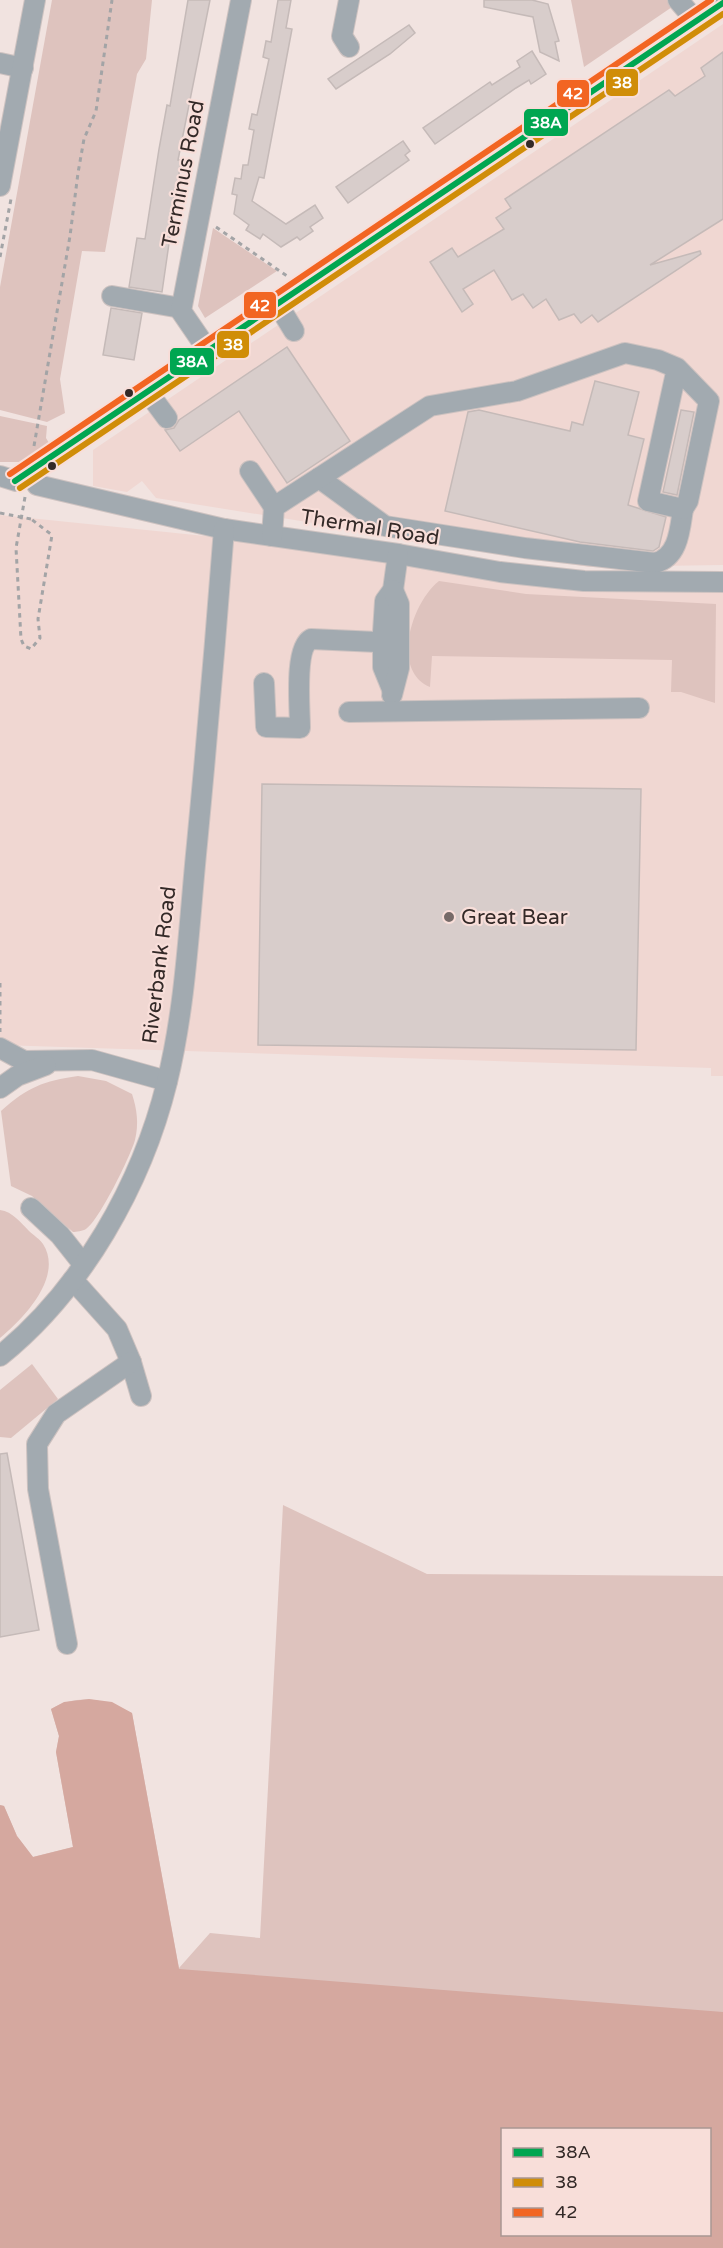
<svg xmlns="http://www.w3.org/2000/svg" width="723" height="2248" viewBox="0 0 723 2248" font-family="'Varela Round',sans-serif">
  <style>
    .built { fill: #f0d7d2 }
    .green { fill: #dec3be }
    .water { fill: #d5a89f; fill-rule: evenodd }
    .building { fill: #d8cdcb; stroke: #c5bab8; stroke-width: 1.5 }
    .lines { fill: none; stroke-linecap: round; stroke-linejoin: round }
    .minor-casing { stroke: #cdc2c0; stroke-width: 22 }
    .path { stroke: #a3a4a6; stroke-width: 3; stroke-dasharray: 4.5 4.5; stroke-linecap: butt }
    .minor { stroke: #a2aab0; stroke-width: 20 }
    .minor-bridge-casing { stroke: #cdc2c0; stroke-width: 22; stroke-linecap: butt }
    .path-bridge { stroke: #a3a4a6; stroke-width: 3; stroke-dasharray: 4.5 4.5; stroke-linecap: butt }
    .minor-bridge { stroke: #a2aab0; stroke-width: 20 }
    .bus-1-casing { stroke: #f8ded9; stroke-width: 10 }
    .bus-2-casing { stroke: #f8ded9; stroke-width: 10 }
    .bus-3-casing { stroke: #f8ded9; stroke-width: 10 }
    .bus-1 { stroke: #00a651; stroke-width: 6 }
    .bus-2 { stroke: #d08d08; stroke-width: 6 }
    .bus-3 { stroke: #f26522; stroke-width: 6 }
    .bus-dot { fill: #332927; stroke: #f8ded9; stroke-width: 2 }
    .poi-dot { fill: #766a68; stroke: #f8ded9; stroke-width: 2 }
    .labels { text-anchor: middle; stroke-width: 4.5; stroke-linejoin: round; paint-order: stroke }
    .street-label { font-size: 21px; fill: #332927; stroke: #f8ded9 }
    .poi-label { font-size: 21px; fill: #332927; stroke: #f8ded9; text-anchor: start }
    .line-badge { stroke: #f8ded9; stroke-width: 2 }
    .badge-label { font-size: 16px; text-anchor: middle; font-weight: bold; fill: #fff }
  </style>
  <rect width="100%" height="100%" fill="#f1e3e0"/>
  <!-- built -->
  <g class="built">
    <polygon points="723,24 723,565 589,567 156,498 142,481 127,492 93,486 93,450"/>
    <polygon points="0,515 723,589 723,1076 711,1076 711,1068 0,1045"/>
  </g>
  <!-- green -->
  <g class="green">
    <polygon points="52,0 152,0 146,59 137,74 105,252 82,251 60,379 65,413 47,422 0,410 0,287"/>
    <polygon points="571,0 668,0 672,7 584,67"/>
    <polygon points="213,228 277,271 205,318 198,306"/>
    <polygon points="0,416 47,426 46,438 49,443 20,462 0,462"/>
    <path d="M439 581 526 594 716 604 715 703 681 692H671L672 660 432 656 430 687C390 670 412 602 439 581Z"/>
    <path d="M78 1076 106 1081 132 1094C137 1109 139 1124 135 1140 131 1155 99 1221 86 1229 83 1231 76 1232 73 1232L32 1196 11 1186 1 1111C28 1087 43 1081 78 1076Z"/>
    <path d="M0 1210C13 1212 20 1222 29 1231 33 1235 40 1239 43 1244 64 1277 23 1319 0 1338Z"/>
    <polygon points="32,1364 58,1399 11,1438 0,1437 0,1390"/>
    <path d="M283 1505 427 1574 723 1576V2143L710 2130 133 2049 0 1805 4 1806 17 1836 33 1857 73 1847 56 1752 59 1736 51 1709C78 1693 106 1699 132 1713L179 1968 210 1933 260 1938Z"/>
  </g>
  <!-- water -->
  <path class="water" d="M89 1699 112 1702 132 1713 179 1969 723 2012V2248H0V1805L4 1806 17 1836 33 1857 73 1847 56 1752 59 1736 51 1709 64 1702ZM502 2130H710V2234H502Z"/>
  <!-- building -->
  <g class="building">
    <polygon points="188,0 210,0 178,160 181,160 162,292 129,287 137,238 145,239 159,149 167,105 170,106"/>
    <polygon points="278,0 291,0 286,28 292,29 264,178 259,177 252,201 286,224 315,205 323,218 310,227 313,231 300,240 297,237 281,247 263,234 260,239 246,230 249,225 234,214 237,195 232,194 235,178 241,179 243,165 248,165 254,130 249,129 252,114 257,115 269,59 263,57 266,41 271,42"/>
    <polygon points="484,0 532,0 548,4 559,41 555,42 559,61 540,52 533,17 484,7"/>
    <polygon points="409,25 415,33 390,54 336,89 328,79"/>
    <polygon points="532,51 546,74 531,84 529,80 516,88 435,144 423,128 490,82 492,85 520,67 517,61"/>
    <polygon points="723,52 723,219 650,265 700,251 701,254 598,322 592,315 581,323 574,314 559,320 546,299 533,308 523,294 512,300 494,270 463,289 473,304 462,312 430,262 452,248 458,257 504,229 496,218 511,208 505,199 669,90 675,96 705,76 701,68"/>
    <polygon points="403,141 410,151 405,155 409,160 348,203 336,187"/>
    <polygon points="111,308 142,313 134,360 103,355"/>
    <polygon points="287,347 350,441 287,483 239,411 180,451 165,430 174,428 179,420"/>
    <polygon points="595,381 639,392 628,435 644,439 628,505 666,517 659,547 653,551 580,542 445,511 468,412 479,410 570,431 572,422 583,425"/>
    <polygon points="681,410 694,412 677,495 663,492"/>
    <polygon points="262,784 641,789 636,1050 258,1045"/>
    <polygon points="7,1453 39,1630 0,1637 0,1454"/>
  </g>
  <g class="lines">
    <defs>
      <g id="minor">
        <polyline points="349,0 342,36 349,47"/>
        <polyline points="678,0 696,21"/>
        <polyline points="0,63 23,68"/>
        <polyline points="0,186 35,0"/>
        <polyline points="112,296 181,308"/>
        <polyline points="277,303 294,331"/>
        <polyline points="207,349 181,311 241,0"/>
        <polyline points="147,391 167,418"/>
        <polyline points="41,462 723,3"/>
        <polyline points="250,471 274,507"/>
        <polyline points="0,476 16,481"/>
        <path d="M319 478 385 526 525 548 655 563C679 557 680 528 683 509"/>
        <polyline points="37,485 224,529 398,554 500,572 584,581 723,582"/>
        <polyline points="272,536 274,507 430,406 517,391 625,353 658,360 677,368 709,401 688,501 683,509 648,501 677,368"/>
        <path d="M264 683 266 727 300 728C300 709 294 648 311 639L399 643"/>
        <polyline points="392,689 383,667 383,632 385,601 393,590 398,554"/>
        <polyline points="392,695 399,668 399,604 393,590"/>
        <polyline points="349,712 639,708"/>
        <polyline points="0,1048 24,1061 92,1060 167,1081"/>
        <polyline points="0,1088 17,1076 46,1065"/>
        <polyline points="31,1208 60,1235 83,1264"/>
        <polyline points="73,1280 117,1329 131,1362 141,1396"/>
        <path d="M0 1356C82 1290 142 1184 167 1082 186 1005 189 923 197 844 207 739 216 634 224 529"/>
        <polyline points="67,1644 38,1489 37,1444 56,1414 131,1362"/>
      </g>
    </defs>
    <!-- minor casing -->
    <use href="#minor" class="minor-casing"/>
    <!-- path -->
    <g class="path">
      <polyline points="216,227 287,276"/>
      <polyline points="0,257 11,199"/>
      <polyline points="34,446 70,236 78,173 84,139 96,111 112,0"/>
      <polyline points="25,497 16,548 21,639 24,646 31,649 40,638 38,619 52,535 31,519"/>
      <polyline points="0,983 0,1032"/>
    </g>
    <!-- minor -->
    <use href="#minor" class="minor"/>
    <defs>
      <polyline id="minor-bridge" points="18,478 41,462"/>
    </defs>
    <!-- minor-bridge casing -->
    <use href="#minor-bridge" class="minor-bridge-casing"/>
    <!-- path-bridge -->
    <polyline class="path-bridge" points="0,513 31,519"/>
    <!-- minor-bridge -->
    <use href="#minor-bridge" class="minor-bridge"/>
    <defs>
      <polyline id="bus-1" points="15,481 723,3"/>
      <polyline id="bus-2" points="20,488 723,14"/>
      <polyline id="bus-3" points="10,474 711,0"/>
    </defs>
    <!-- bus-1 casing -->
    <use href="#bus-1" class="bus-1-casing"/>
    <!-- bus-2 casing -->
    <use href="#bus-2" class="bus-2-casing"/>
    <!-- bus-3 casing -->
    <use href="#bus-3" class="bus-3-casing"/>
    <!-- bus-1 -->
    <use href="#bus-1" class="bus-1"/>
    <!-- bus-2 -->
    <use href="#bus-2" class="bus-2"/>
    <!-- bus-3 -->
    <use href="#bus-3" class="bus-3"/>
  </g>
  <!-- markers -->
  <g class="bus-dot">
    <circle cx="530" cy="144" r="5"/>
    <circle cx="129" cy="393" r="5"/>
    <circle cx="52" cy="466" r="5"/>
  </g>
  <circle class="poi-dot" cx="449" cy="917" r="6"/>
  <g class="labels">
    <!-- street labels -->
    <g class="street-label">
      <text transform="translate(183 174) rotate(-79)" y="7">Terminus Road</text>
      <text transform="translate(370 527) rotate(9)" y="7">Thermal Road</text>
      <text transform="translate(159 965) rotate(-83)" y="7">Riverbank Road</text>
    </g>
    <!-- poi labels -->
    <g class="poi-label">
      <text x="461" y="924">Great Bear</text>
    </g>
  </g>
  <g class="line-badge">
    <rect x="605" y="68" width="34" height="29" rx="6" fill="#d08d08"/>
    <rect x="556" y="79" width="34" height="29" rx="6" fill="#f26522"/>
    <rect x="523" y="108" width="46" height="29" rx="6" fill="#00a651"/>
    <rect x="243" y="291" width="34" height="28" rx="6" fill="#f26522"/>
    <rect x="216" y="330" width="34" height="29" rx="6" fill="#d08d08"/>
    <rect x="169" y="347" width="46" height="29" rx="6" fill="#00a651"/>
  </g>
  <g class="badge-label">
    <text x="622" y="88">38</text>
    <text x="573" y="99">42</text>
    <text x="546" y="128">38A</text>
    <text x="260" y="311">42</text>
    <text x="233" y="350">38</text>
    <text x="192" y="367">38A</text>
  </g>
  <!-- legend -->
  <rect x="501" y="2128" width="210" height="108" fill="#f8ded9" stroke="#a99692" stroke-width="1.5"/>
  <rect x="513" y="2148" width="30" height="9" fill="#00a651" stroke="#a99692" stroke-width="1.5"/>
  <text x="555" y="2158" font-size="18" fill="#332927">38A</text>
  <rect x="513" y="2178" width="30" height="9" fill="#d08d08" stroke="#a99692" stroke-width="1.5"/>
  <text x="555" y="2188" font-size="18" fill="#332927">38</text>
  <rect x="513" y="2208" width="30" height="9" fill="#f26522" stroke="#a99692" stroke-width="1.5"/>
  <text x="555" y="2218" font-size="18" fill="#332927">42</text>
</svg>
